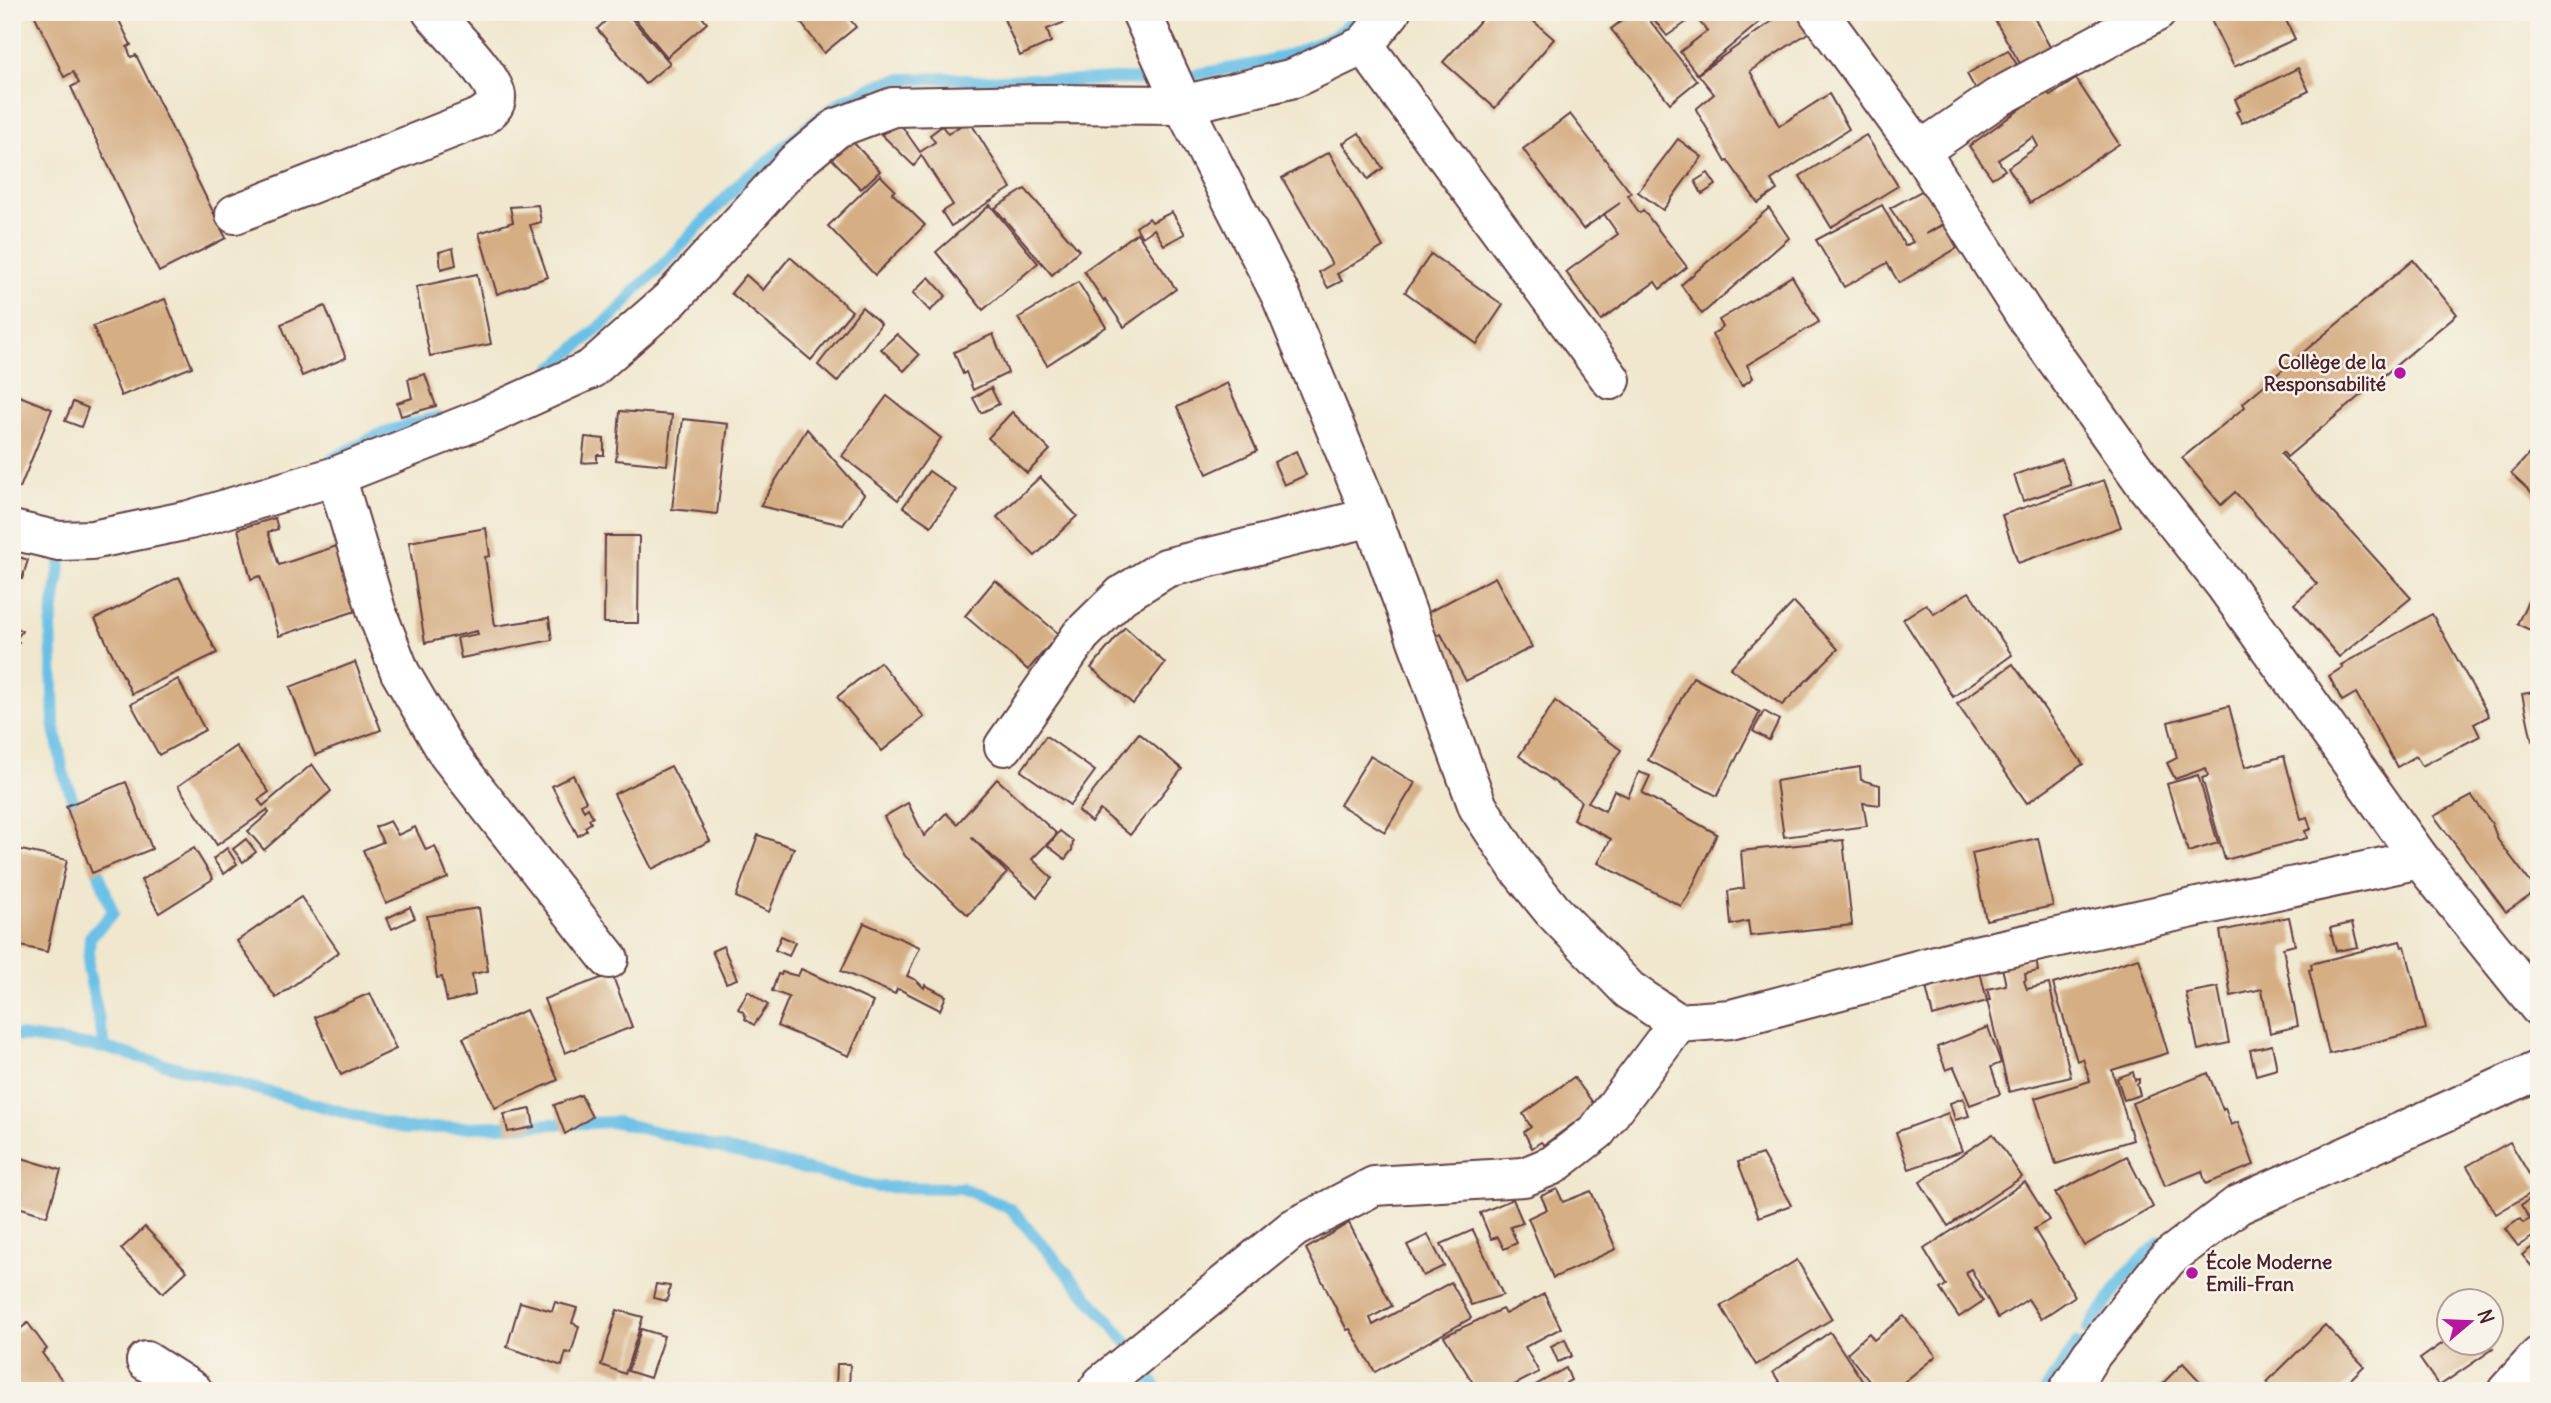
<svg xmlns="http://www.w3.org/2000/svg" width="2551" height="1403" viewBox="0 0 2551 1403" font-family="Delius,sans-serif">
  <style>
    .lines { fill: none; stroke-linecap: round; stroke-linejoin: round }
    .stream { stroke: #6ac0e6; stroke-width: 12 }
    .building { fill: #d5ae84 }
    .minor-casing { stroke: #633d43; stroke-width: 42 }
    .minor { stroke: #fff; stroke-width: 38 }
    .poi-dot { fill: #b5179e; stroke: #f7f3e8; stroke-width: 2.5 }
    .labels { text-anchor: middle; stroke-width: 5; stroke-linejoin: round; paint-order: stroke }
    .poi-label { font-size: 19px; font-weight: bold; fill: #4a1f2b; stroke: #f7f3e8; text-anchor: end }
  </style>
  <rect width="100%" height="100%" fill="#f7f3e8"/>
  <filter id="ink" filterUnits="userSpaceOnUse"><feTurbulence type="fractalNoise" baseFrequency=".0143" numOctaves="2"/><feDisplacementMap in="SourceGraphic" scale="14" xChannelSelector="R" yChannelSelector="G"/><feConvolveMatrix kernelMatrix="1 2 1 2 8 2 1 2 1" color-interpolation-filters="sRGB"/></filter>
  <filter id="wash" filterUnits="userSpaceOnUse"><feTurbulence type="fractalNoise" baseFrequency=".00686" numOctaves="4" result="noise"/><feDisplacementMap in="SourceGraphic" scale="28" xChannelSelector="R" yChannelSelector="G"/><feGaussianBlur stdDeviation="1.57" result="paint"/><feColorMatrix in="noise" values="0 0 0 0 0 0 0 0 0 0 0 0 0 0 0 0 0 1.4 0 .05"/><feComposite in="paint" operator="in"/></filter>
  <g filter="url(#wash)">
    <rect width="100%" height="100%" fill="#f0e7ce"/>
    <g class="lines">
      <!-- stream -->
      <g class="stream">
        <polyline points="551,370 622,307 635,290 655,273 745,178 757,171 808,126 841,102 883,83 904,79 951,78 972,81 1034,79 1061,82 1113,79 1166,80 1255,64 1291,54 1333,37 1365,12"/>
        <polyline points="332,459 382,433 438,417"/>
        <polyline points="63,546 51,627 54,723 63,772 79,817"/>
        <polyline points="93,857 113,913 90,937 88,969 105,1048"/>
        <polyline points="12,1035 105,1048 406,1129 617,1122 877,1187 962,1188 1011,1209 1133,1349 1158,1391"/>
        <polyline points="2088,1330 2127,1273 2160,1242"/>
        <polyline points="2045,1391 2077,1344"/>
      </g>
    </g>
    <g id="blocks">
      <!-- building -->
      <g class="building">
        <polygon points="33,12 115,12 131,45 127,47 131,57 136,55 226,238 159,272 71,87 79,83 73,72 64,77"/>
        <polygon points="615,12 626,12 670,63 645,84 597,29"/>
        <polygon points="629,12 698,12 707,23 667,57"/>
        <polygon points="793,12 844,12 856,27 824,53"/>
        <polygon points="1001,12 1064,12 1068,21 1047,29 1051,42 1020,56"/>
        <polygon points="1488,12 1523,12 1554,39 1495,108 1443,62"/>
        <polygon points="1633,12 1643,12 1697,81 1670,103 1611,29"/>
        <polygon points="1648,12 1772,12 1697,74 1680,52 1707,31 1695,16 1667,36"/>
        <polygon points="1785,12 1807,12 1817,27 1750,71 1779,126 1829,94 1849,129 1771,180 1777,190 1758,203 1728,161 1726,162 1697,111 1696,109 1714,94 1698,74"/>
        <polygon points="1990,12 2031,12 2050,47 2021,65"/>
        <polygon points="2211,12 2282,12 2295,39 2234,67 2208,14"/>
        <polygon points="2008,50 2019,68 1977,92 1967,74"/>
        <polygon points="2298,68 2309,91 2242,123 2236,112 2240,110 2235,99"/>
        <polygon points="2076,79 2119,144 2030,203 2008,167 2038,146 2033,137 1998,160 2005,170 1992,178 1969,146 2047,90 2050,96"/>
        <polygon points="1570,114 1631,193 1628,195 1636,208 1640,213 1643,210 1687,267 1660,289 1655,282 1601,320 1566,272 1618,234 1604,214 1620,203 1583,229 1523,149"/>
        <polygon points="969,120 1011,188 951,226 942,212 953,205 921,155 914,166 881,134 901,125 920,152 935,142 930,135 942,126 948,134"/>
        <polygon points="1359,133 1383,168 1368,179 1343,143"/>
        <polygon points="1866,135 1898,186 1831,227 1800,176"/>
        <polygon points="1678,139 1702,157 1663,210 1638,192"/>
        <polygon points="851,140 880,171 861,189 832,159"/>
        <polygon points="1329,152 1383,247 1337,274 1342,281 1328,288 1319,272 1332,264 1282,178"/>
        <polygon points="1708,173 1716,185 1702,194 1695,181"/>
        <polygon points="880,175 895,190 892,193 925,225 875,275 828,226"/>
        <polygon points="1025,189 1079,250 1052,275 995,208"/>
        <polygon points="1925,189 1944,223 1926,234 1945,224 1957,248 1899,283 1887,263 1844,287 1816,240 1882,205 1905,246 1913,242 1890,208"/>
        <polygon points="538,205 541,222 530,225 548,277 497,294 479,233 513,222 510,207"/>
        <polygon points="990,205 1038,263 983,310 936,252"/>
        <polygon points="1769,208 1789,238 1702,314 1681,285"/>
        <polygon points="1172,212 1185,234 1164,245 1154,229 1142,237 1136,227 1149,218 1152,222"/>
        <polygon points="1137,233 1176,289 1124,327 1105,299 1104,301 1084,271"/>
        <polygon points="453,248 456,265 441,269 439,252"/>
        <polygon points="1431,254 1503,305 1477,344 1405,292"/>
        <polygon points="790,257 852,311 811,360 731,293 746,275 763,290"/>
        <polygon points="2413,260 2457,314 2287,457 2283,452 2281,454 2411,598 2339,657 2294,604 2317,584 2235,492 2221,505 2182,458 2245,407 2243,403"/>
        <polygon points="477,274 491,344 430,356 416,287"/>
        <polygon points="1792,276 1819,322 1747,365 1753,378 1742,386 1712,335 1723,327 1719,320"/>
        <polygon points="929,277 946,296 930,311 913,293"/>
        <polygon points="1078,282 1106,327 1047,365 1018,318"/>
        <polygon points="165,299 192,367 121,396 93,326"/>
        <polygon points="325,306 346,358 302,376 281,324"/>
        <polygon points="862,307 881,324 837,382 818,365"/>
        <polygon points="897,334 919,355 904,371 881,349"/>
        <polygon points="993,334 1008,373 973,390 966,372 963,374 954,352"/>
        <polygon points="425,374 436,406 401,416 397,403 412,398 408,379"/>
        <polygon points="1227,383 1257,451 1207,474 1177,407"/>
        <polygon points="991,388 999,404 981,413 973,398"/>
        <polygon points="12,393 52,409 20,488 12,485"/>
        <polygon points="887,396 941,438 898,500 842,456"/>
        <polygon points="73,402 88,408 81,427 65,421"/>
        <polygon points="620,411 672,415 667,465 616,460"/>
        <polygon points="1012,412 1050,450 1027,473 988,438"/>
        <polygon points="683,419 728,424 717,514 672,509"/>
        <polygon points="807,429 864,494 843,525 760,506"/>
        <polygon points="585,437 604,439 604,455 597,455 597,462 582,463"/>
        <polygon points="2539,443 2539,500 2511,474"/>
        <polygon points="1296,451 1306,475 1284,485 1274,462"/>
        <polygon points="2062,459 2071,485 2023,501 2014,475"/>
        <polygon points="929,471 956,490 931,526 903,507"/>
        <polygon points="1040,477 1077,516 1035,556 997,517"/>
        <polygon points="2104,480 2121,527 2018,563 2002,515"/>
        <polygon points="275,518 278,529 268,532 279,565 340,545 362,609 279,636 260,576 251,579 238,529"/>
        <polygon points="486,528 490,556 485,557 495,626 549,618 552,640 461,658 457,638 478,634 477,631 425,643 409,542"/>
        <polygon points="605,536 639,536 638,623 604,623"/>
        <polygon points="13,555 28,560 22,579 12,576"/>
        <polygon points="179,577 217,653 132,694 95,619"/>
        <polygon points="1495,577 1532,647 1466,681 1441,634 1434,637 1423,615"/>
        <polygon points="995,580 1059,634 1028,670 965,616"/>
        <polygon points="1969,592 2012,655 1953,697 1903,619 1926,604 1934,614"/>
        <polygon points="2529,599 2539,604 2539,634 2517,624"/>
        <polygon points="1794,602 1838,649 1782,705 1730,668"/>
        <polygon points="2432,614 2489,716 2474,724 2480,736 2422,766 2416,756 2397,767 2356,693 2342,701 2329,676 2343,667 2341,665"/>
        <polygon points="12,625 22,631 15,641 19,642 12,655"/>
        <polygon points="1125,627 1165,663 1133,704 1091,668"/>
        <polygon points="355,662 381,730 315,755 290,687"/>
        <polygon points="880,662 924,717 882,751 837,697"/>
        <polygon points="2013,664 2083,764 2027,803 1957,704"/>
        <polygon points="1693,677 1760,712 1717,796 1648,760"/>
        <polygon points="178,679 205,730 159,755 131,704"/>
        <polygon points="2539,691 2539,740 2532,741 2522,694"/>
        <polygon points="1555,701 1621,750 1588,802 1605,811 1614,790 1628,797 1639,772 1650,776 1642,793 1717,834 1688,896 1681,906 1598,863 1611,839 1573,819 1581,801 1519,756"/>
        <polygon points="2229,706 2245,767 2284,756 2301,819 2307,817 2311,829 2305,831 2307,838 2225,860 2202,778 2208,776 2206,768 2175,779 2167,763 2177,758 2168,722"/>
        <polygon points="1764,711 1779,720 1769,740 1753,731"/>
        <polygon points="1139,733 1182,769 1130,835 1100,810 1091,822 1078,811"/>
        <polygon points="1046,736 1095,771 1070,805 1021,771"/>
        <polygon points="236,746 269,792 258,800 263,806 312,764 331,791 264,850 248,831 269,813 267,810 217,845 178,786"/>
        <polygon points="1370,756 1415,783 1385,832 1340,805"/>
        <polygon points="671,766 710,841 652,869 614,794"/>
        <polygon points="1860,767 1861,780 1880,785 1880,805 1863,803 1867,826 1784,837 1776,781"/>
        <polygon points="573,775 586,801 581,804 584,811 588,808 593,817 589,819 591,823 585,827 587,830 578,836 552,786"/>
        <polygon points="2198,775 2218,843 2188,852 2167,784"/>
        <polygon points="997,779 1057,834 1032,859 1052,878 1037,897 971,837 1007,873 968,915 905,856 884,817 908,803 924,836 946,813 957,824"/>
        <polygon points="126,782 152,849 92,873 66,806"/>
        <polygon points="2472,796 2492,824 2498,840 2537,891 2506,912 2434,816"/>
        <polygon points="390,821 398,835 415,827 426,850 435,846 448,878 386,903 363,850 383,842 375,827"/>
        <polygon points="1060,831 1073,841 1072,850 1065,859 1048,846"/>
        <polygon points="758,835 794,848 769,912 736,897"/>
        <polygon points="2038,838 2053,906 1986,920 1972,853"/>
        <polygon points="246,839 256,852 243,862 233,849"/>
        <polygon points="1843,840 1852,925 1750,936 1748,921 1731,925 1728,891 1744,888 1741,851"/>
        <polygon points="12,848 67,860 47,952 12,944"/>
        <polygon points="194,848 213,879 159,913 141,880"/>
        <polygon points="227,848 237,864 224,874 213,859"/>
        <polygon points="301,897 339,952 276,998 237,941"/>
        <polygon points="410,907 415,918 392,929 387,918"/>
        <polygon points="479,908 488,971 472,974 475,995 447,1002 442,977 437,978 427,916"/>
        <polygon points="2289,917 2295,945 2283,948 2298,1026 2270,1033 2262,989 2231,996 2220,931"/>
        <polygon points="864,923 920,947 907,976 916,980 924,988 925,985 946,996 940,1010 901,990 897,989 895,994 841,971"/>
        <polygon points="2352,923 2358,947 2336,951 2330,928"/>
        <polygon points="781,936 795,942 789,956 775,950"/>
        <polygon points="2400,941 2402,947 2405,946 2426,1029 2329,1054 2309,970 2312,969 2311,964"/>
        <polygon points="723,946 737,979 726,983 712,951"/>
        <polygon points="2139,958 2168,1053 2112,1070 2133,1140 2056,1164 2035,1098 2090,1081 2083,1059 2077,1061 2053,984"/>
        <polygon points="2036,959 2038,971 2025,974 2026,980 2024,981 2027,989 2049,984 2071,1077 2009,1092 1987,1000 1990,1000 1987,989 2006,985 2001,963"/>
        <polygon points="1979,967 1987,1001 1933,1016 1926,987"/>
        <polygon points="801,969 873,1002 849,1056 777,1026 789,997 772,991 778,974 781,975 782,972 798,976"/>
        <polygon points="612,974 632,1027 565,1053 544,999"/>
        <polygon points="2218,987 2229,1043 2198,1050 2186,993"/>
        <polygon points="748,991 768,1005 754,1025 745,1019 746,1017 743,1012 738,1009"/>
        <polygon points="370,993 396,1049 341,1075 315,1017"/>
        <polygon points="526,1010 558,1080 495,1108 463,1038"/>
        <polygon points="1988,1027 2001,1063 1991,1067 2000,1094 1970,1105 1954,1067 1946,1070 1937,1047"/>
        <polygon points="2272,1045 2277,1069 2256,1075 2250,1050"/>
        <polygon points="2133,1072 2135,1080 2139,1079 2139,1083 2137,1084 2140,1095 2124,1100 2117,1078"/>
        <polygon points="2208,1073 2223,1110 2225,1108 2231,1125 2238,1122 2254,1165 2206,1184 2202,1171 2165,1186 2132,1103"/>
        <polygon points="1574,1077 1596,1107 1544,1145 1541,1142 1532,1148 1524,1132 1531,1127 1523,1114"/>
        <polygon points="581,1095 592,1117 565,1134 554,1105"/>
        <polygon points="1963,1098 1969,1116 1955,1120 1950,1103"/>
        <polygon points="531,1109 534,1127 508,1132 504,1114"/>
        <polygon points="1948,1113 1962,1151 1909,1169 1896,1132"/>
        <polygon points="1993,1134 2022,1177 1948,1226 1920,1182"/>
        <polygon points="2510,1142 2538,1189 2496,1214 2467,1166"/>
        <polygon points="1762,1154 1791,1205 1759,1217 1738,1162"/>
        <polygon points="12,1155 61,1170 47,1216 12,1205"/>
        <polygon points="2127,1156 2153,1207 2084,1246 2055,1193"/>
        <polygon points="2025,1182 2049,1220 2034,1229 2075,1296 2041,1319 2028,1299 1998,1318 1971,1269 1965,1272 1983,1301 1959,1317 1940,1289 1946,1285 1924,1249"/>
        <polygon points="1557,1189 1563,1202 1591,1191 1616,1249 1553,1278 1528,1218 1547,1209 1541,1196"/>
        <polygon points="2536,1195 2539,1200 2539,1233 2518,1246 2505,1229 2520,1219 2523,1223 2530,1219 2521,1205"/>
        <polygon points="1513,1199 1523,1223 1510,1227 1517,1243 1504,1249 1498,1237 1491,1239 1480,1213"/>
        <polygon points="1349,1223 1392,1306 1370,1318 1373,1325 1451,1282 1471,1318 1375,1372 1350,1329 1347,1330 1306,1249"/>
        <polygon points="145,1227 187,1271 163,1293 121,1249"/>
        <polygon points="1473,1230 1503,1295 1471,1305 1441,1244"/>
        <polygon points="1428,1235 1444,1266 1423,1276 1407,1245"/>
        <polygon points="2539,1242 2539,1275 2522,1255"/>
        <polygon points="1797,1260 1832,1319 1756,1365 1721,1306"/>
        <polygon points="656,1284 670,1286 667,1301 653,1298"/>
        <polygon points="1544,1294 1561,1328 1525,1347 1539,1372 1503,1391 1478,1391 1444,1336 1502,1309 1505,1314"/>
        <polygon points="520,1302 552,1311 555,1302 577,1308 572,1323 579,1326 571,1354 566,1352 562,1366 507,1347"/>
        <polygon points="617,1310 643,1317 625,1374 601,1365"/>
        <polygon points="1904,1316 1936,1356 1893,1391 1877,1391 1847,1353 1869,1333 1874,1340"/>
        <polygon points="28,1323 47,1349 42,1353 70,1391 12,1391 12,1335"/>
        <polygon points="2325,1325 2364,1366 2339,1391 2276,1391 2267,1382"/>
        <polygon points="641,1329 664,1336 650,1378 628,1371"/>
        <polygon points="1830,1332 1869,1391 1785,1391 1773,1372"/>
        <polygon points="2450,1338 2450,1344 2489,1344 2493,1349 2439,1386 2420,1359"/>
        <polygon points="1565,1339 1572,1356 1558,1362 1551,1346"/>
        <polygon points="2183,1363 2209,1391 2155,1391"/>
        <polygon points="837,1364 850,1364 849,1391 836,1391"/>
        <polygon points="1566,1368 1571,1380 1566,1383 1570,1391 1536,1391 1534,1386"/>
      </g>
    </g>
  </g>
  <g filter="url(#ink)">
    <use href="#blocks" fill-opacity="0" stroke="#633d43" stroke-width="2"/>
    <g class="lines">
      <defs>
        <g id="minor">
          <polyline points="1141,12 1183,105 1281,296 1372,517 1478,807 1518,868 1552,910 1629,990 1678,1023 1731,1019 1966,957 2420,859"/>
          <polyline points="1818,12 1920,151 2024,314 2148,488 2225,585 2420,859 2539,1007"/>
          <polyline points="1364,45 1611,380"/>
          <polyline points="1920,151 1997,98 2157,12"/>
          <path d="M235 214 481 117C488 112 497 106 496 96 494 76 446 29 432 12"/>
          <polyline points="336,476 377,613 400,672 448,754 609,959"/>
          <polyline points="12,530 59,541 92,540 189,520 336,476 481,419 591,369 671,299 795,163 837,128 893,107 1043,104 1183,105 1294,78 1364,45 1391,12"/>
          <polyline points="1004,746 1081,635 1122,595 1166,568 1372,517"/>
          <polyline points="146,1361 193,1391"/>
          <polyline points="1097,1391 1102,1384 1294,1228 1374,1186 1524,1177 1553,1165 1597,1131 1678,1023"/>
          <polyline points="2068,1391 2091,1355 2168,1258 2238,1205 2539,1070"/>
          <polyline points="2507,1391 2539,1356"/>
        </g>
      </defs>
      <!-- minor casing -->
      <use href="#minor" class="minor-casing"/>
      <!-- minor -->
      <use href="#minor" class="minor"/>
    </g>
  </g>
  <!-- markers -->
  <g class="poi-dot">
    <circle cx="2400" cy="373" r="7"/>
    <circle cx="2192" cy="1273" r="7"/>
  </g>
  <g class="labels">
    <!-- poi labels -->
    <g class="poi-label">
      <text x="2386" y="369">Collège de la<tspan x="2386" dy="22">Responsabilité</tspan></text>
      <text x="2206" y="1269" text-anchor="start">École Moderne<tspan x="2206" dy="22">Emili-Fran</tspan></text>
    </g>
  </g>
  <!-- margin -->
  <rect width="2551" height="1403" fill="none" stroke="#f7f3e8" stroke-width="42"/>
  <!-- north arrow -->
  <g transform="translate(2470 1322) rotate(71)"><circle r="33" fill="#f7f3e8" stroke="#b29e9c" stroke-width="2"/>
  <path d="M0-5L12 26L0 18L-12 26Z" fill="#b5179e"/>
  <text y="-10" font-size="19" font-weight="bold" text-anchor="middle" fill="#4a1f2b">N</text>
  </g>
</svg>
